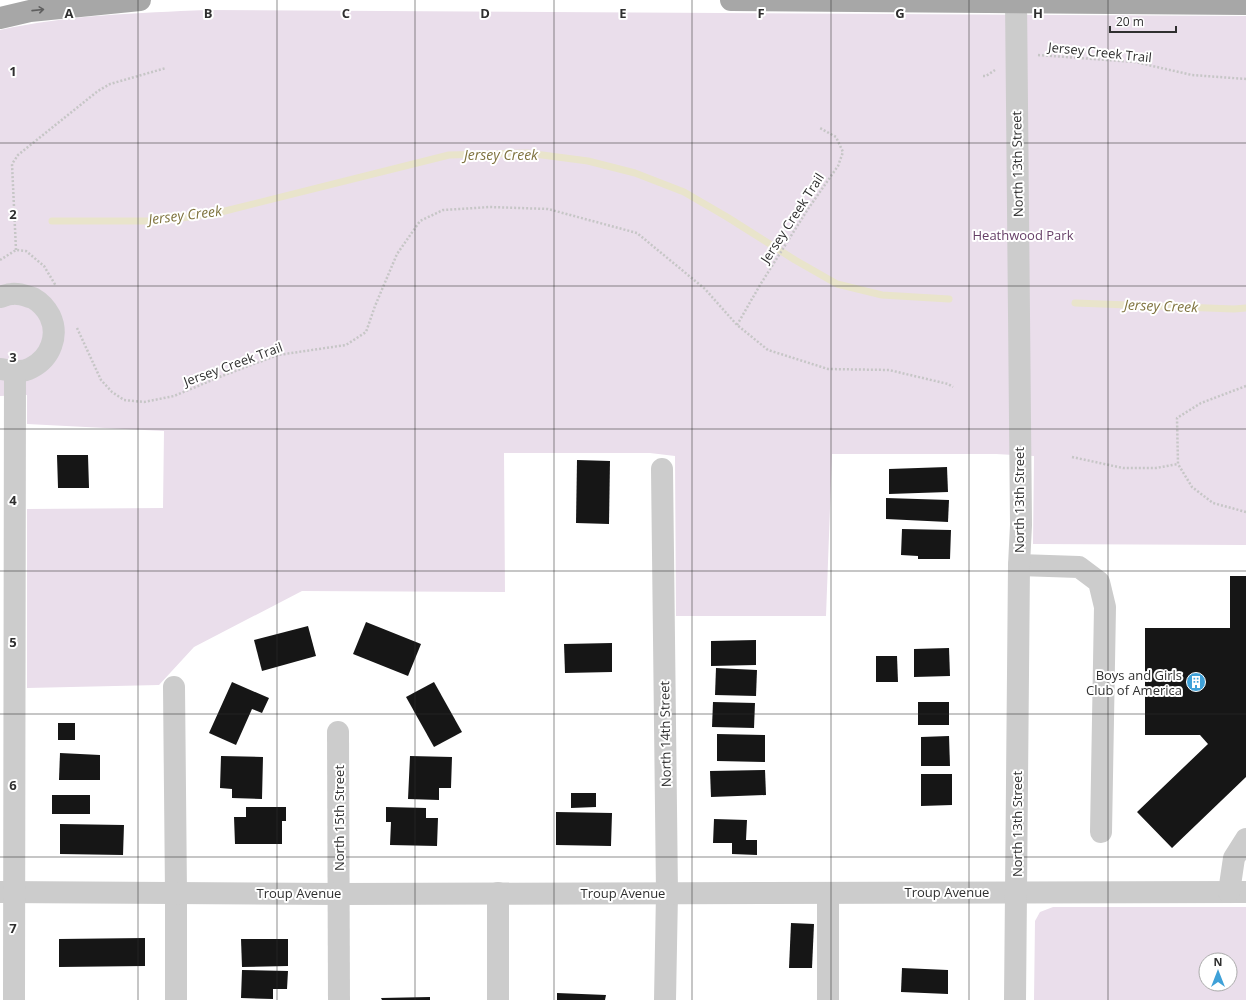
<svg xmlns="http://www.w3.org/2000/svg" width="1246" height="1000" viewBox="0 0 1246 1000" font-family="'Open Sans',sans-serif">
  <style>
    .green { fill: #eadeeb; fill-rule: evenodd }
    .lines { fill: none; stroke-linecap: round; stroke-linejoin: round }
    .stream { stroke: #e9e4cb; stroke-width: 7 }
    .building { fill: #161616 }
    .path { stroke: #c6c6c6; stroke-width: 2.5; stroke-dasharray: 2 2; stroke-linecap: butt }
    .minor { stroke: #ccc; stroke-width: 22 }
    .major { stroke: #a7a7a7; stroke-width: 22 }
    .oneway { stroke: #5f5f5f }
    .grid { fill: none; stroke: #2f2f2f; stroke-width: 1; stroke-opacity: 0.55 }
    .labels { text-anchor: middle; stroke-width: 4; stroke-linejoin: round; paint-order: stroke }
    .street-label { font-size: 13px; fill: #2f2f2f; stroke: #fff }
    .park-label { font-size: 13px; fill: #663f67; stroke: #fff }
    .poi-label { font-size: 13px; fill: #2f2f2f; stroke: #fff; text-anchor: end }
    .water-label { font-size: 14px; font-style: italic; fill: #7f733e; stroke: #fff }
    .grid-label { font-size: 13px; text-anchor: middle; font-weight: bold; fill: #2f2f2f; stroke: #fff; stroke-width: 4; stroke-linejoin: round; paint-order: stroke }
  </style>
  <rect width="100%" height="100%" fill="#fff"/>
  <!-- green -->
  <g class="green">
    <path d="M207 10 1246 16V545L1033 544 1034 456 996 454H832L826 616H676L675 456 650 453H504L505 592 302 591 194 647 159 685 27 688V509L163 508 164 431 27 424V395L0 396V30C68 15 138 13 207 10Z"/>
    <path d="M1053 907H1246V1000H1034L1035 921 1040 912ZM1206 960H1230V984H1206Z"/>
  </g>
  <g class="lines">
    <!-- stream -->
    <g class="stream">
      <polyline points="52,221 159,221 217,213 449,155 527,153 588,161 635,173 684,192 727,217 795,260 837,284 882,295 949,299"/>
      <polyline points="1075,303 1234,309 1246,308"/>
    </g>
  </g>
  <!-- building -->
  <g class="building">
    <polygon points="57,455 88,455 89,488 58,488"/>
    <polygon points="577,460 610,461 609,524 576,523"/>
    <polygon points="947,467 948,492 889,494 889,469"/>
    <polygon points="886,498 949,500 948,522 886,519"/>
    <polygon points="902,529 951,530 950,559 918,559 918,556 901,555"/>
    <polygon points="1230,576 1246,576 1246,777 1172,848 1137,812 1208,744 1200,735 1145,735 1145,628 1230,628"/>
    <polygon points="366,622 421,644 408,676 353,654"/>
    <polygon points="308,626 316,656 262,671 254,640"/>
    <polygon points="756,640 756,665 711,666 711,641"/>
    <polygon points="612,643 612,672 565,673 564,644"/>
    <polygon points="949,648 950,676 914,677 914,649"/>
    <polygon points="876,656 897,656 898,682 876,682"/>
    <polygon points="716,668 757,670 756,696 715,695"/>
    <polygon points="232,682 269,698 262,713 252,709 236,745 209,733"/>
    <polygon points="434,682 462,732 434,747 406,697"/>
    <polygon points="713,702 755,703 754,728 712,727"/>
    <rect x="918" y="702" width="31" height="23"/>
    <rect x="58" y="723" width="17" height="17"/>
    <polygon points="717,734 765,735 765,762 717,761"/>
    <polygon points="949,736 950,766 921,766 921,737"/>
    <polygon points="60,753 100,755 100,780 59,780"/>
    <polygon points="221,756 263,757 262,799 232,798 232,789 220,788"/>
    <polygon points="410,756 452,757 451,788 439,788 439,800 408,799"/>
    <polygon points="765,770 766,795 711,797 710,771"/>
    <polygon points="921,774 952,774 952,805 921,806"/>
    <polygon points="571,793 596,793 596,807 571,808"/>
    <rect x="52" y="795" width="38" height="19"/>
    <polygon points="246,807 286,807 286,821 282,821 282,844 235,844 234,817 246,817"/>
    <polygon points="386,807 426,808 426,818 438,818 437,846 390,845 391,822 386,822"/>
    <polygon points="556,812 612,813 611,846 556,845"/>
    <polygon points="714,819 747,820 746,840 757,840 757,855 732,854 732,843 713,843"/>
    <polygon points="60,824 124,825 123,855 60,854"/>
    <polygon points="791,923 814,924 812,968 789,968"/>
    <polygon points="145,938 145,966 59,967 59,939"/>
    <polygon points="241,939 288,939 288,966 242,967"/>
    <polygon points="902,968 948,970 948,994 901,992"/>
    <polygon points="242,970 288,971 287,989 273,989 273,999 241,998"/>
    <polygon points="557,993 606,995 605,1000 557,1000"/>
    <polygon points="430,997 430,1000 382,1000 381,998"/>
  </g>
  <g class="lines">
    <!-- path -->
    <g class="path">
      <polyline points="1038,55 1135,62 1192,75 1246,79"/>
      <polyline points="983,76 986,76 995,70"/>
      <polyline points="16,250 12,164 18,155 98,91 110,84 166,68"/>
      <polyline points="0,260 16,250 26,251 44,266 56,286"/>
      <polyline points="737,325 760,285 808,209 838,166 843,152 836,137 820,128"/>
      <polyline points="77,328 101,380 112,392 124,400 144,402 174,396 222,376 278,355 346,345 366,332 375,306 397,254 420,221 443,210 490,207 548,209 637,233 705,289 737,325 768,350 828,369 889,370 948,384 953,387"/>
      <polyline points="1246,386 1201,403 1177,418 1178,464 1192,487 1213,503 1246,512"/>
      <polyline points="1072,457 1123,468 1156,468 1178,464"/>
    </g>
    <!-- minor -->
    <g class="minor">
      <path d="M0 297C4 296 8 294 12 294 19 293 26 296 33 298 40 302 46 308 50 316 59 335 51 358 31 368 22 373 11 371 1 369"/>
      <polyline points="662,469 667,893 665,1000"/>
      <polyline points="1019,565 1079,567 1099,582 1105,607 1101,832"/>
      <polyline points="174,687 176,893 176,1000"/>
      <polyline points="338,732 339,1000"/>
      <polyline points="0,892 339,894 1246,892"/>
      <polyline points="1229,892 1234,858 1246,839"/>
      <polyline points="498,893 498,1000"/>
      <polyline points="828,893 828,1000"/>
      <polyline points="14,1000 15,372"/>
      <polyline points="1015,1000 1019,565 1021,525 1016,0"/>
    </g>
    <!-- major -->
    <g class="major">
      <polyline points="731,0 1246,4"/>
      <polyline points="0,18 30,11 140,0"/>
    </g>
  </g>
  <!-- one-way arrows -->
  <defs><path id="oneway-shaft" d="M-6 0H5M1.5-3L5.5 0L1.5 3" fill="none" stroke-width="1.6" stroke-linecap="round" stroke-linejoin="round"/></defs>
  <use class="oneway" href="#oneway-shaft" transform="translate(38 10) rotate(-6)"/>
  <!-- grid -->
  <path class="grid" d="M138 0V1000M277 0V1000M415 0V1000M554 0V1000M692 0V1000M831 0V1000M969 0V1000M1108 0V1000M0 143H1246M0 286H1246M0 429H1246M0 571H1246M0 714H1246M0 857H1246"/>
  <!-- icons -->
  <defs>
    <symbol id="building-disc" viewBox="-11 -11 22 22"><circle r="9.5" fill="#3fa1d8" stroke="#fff"/><path d="M-4-6H4V6H1V3H-1V6H-4ZM-2.5-4.3h1.7v1.8h-1.7ZM.8-4.3h1.7v1.8H.8ZM-2.5-1h1.7V.8h-1.7ZM.8-1h1.7V.8H.8Z" fill="#fff"/></symbol>
  </defs>
  <g fill-rule="evenodd">
    <use href="#building-disc" x="1185" y="671" width="22" height="22"/>
  </g>
  <g class="labels">
    <!-- street labels -->
    <g class="street-label">
      <text transform="translate(1100 52) rotate(6)" y="5">Jersey Creek Trail</text>
      <text transform="translate(1017 164) rotate(-91)" y="5">North 13th Street</text>
      <text transform="translate(792 218) rotate(-57)" y="5">Jersey Creek Trail</text>
      <text transform="translate(233 364) rotate(-20)" y="5">Jersey Creek Trail</text>
      <text transform="translate(1019 500) rotate(-90)" y="5">North 13th Street</text>
      <text transform="translate(665 734) rotate(-91)" y="5">North 14th Street</text>
      <text transform="translate(339 818) rotate(-90)" y="5">North 15th Street</text>
      <text transform="translate(1017 824) rotate(-90)" y="5">North 13th Street</text>
      <text x="947" y="897">Troup Avenue</text>
      <text x="299" y="898">Troup Avenue</text>
      <text x="623" y="898">Troup Avenue</text>
    </g>
    <!-- park labels -->
    <g class="park-label">
      <text x="1023" y="240">Heathwood Park</text>
    </g>
    <!-- poi labels -->
    <g class="poi-label">
      <text x="1182" y="680">Boys and Girls<tspan x="1182" dy="15">Club of America</tspan></text>
    </g>
    <!-- water labels -->
    <g class="water-label">
      <text x="501" y="160">Jersey Creek</text>
      <text transform="translate(185 215) rotate(-7)" y="5">Jersey Creek</text>
      <text transform="translate(1161 306) rotate(2)" y="5">Jersey Creek</text>
    </g>
  </g>
  <g class="grid-label">
    <text x="69" y="18">A</text>
    <text x="208" y="18">B</text>
    <text x="346" y="18">C</text>
    <text x="485" y="18">D</text>
    <text x="623" y="18">E</text>
    <text x="761" y="18">F</text>
    <text x="900" y="18">G</text>
    <text x="1038" y="18">H</text>
    <text x="13" y="76">1</text>
    <text x="13" y="219">2</text>
    <text x="13" y="362">3</text>
    <text x="13" y="505">4</text>
    <text x="13" y="647">5</text>
    <text x="13" y="790">6</text>
    <text x="13" y="933">7</text>
  </g>
  <!-- north arrow -->
  <g transform="translate(1218 972)"><circle r="19" fill="#ffffff" stroke="#acacac"/>
  <path d="M0-3L7 15L0 10L-7 15Z" fill="#3fa1d8"/>
  <text y="-6" font-size="11" font-weight="bold" text-anchor="middle" fill="#2f2f2f">N</text>
  </g>
  <!-- scale -->
  <path d="M1110 26v6h66v-6" fill="none" stroke="#2f2f2f" stroke-width="2"/>
  <text x="1116" y="26" font-size="12" fill="#2f2f2f" stroke="#ffffff" stroke-width="3" paint-order="stroke">20 m</text>
</svg>
